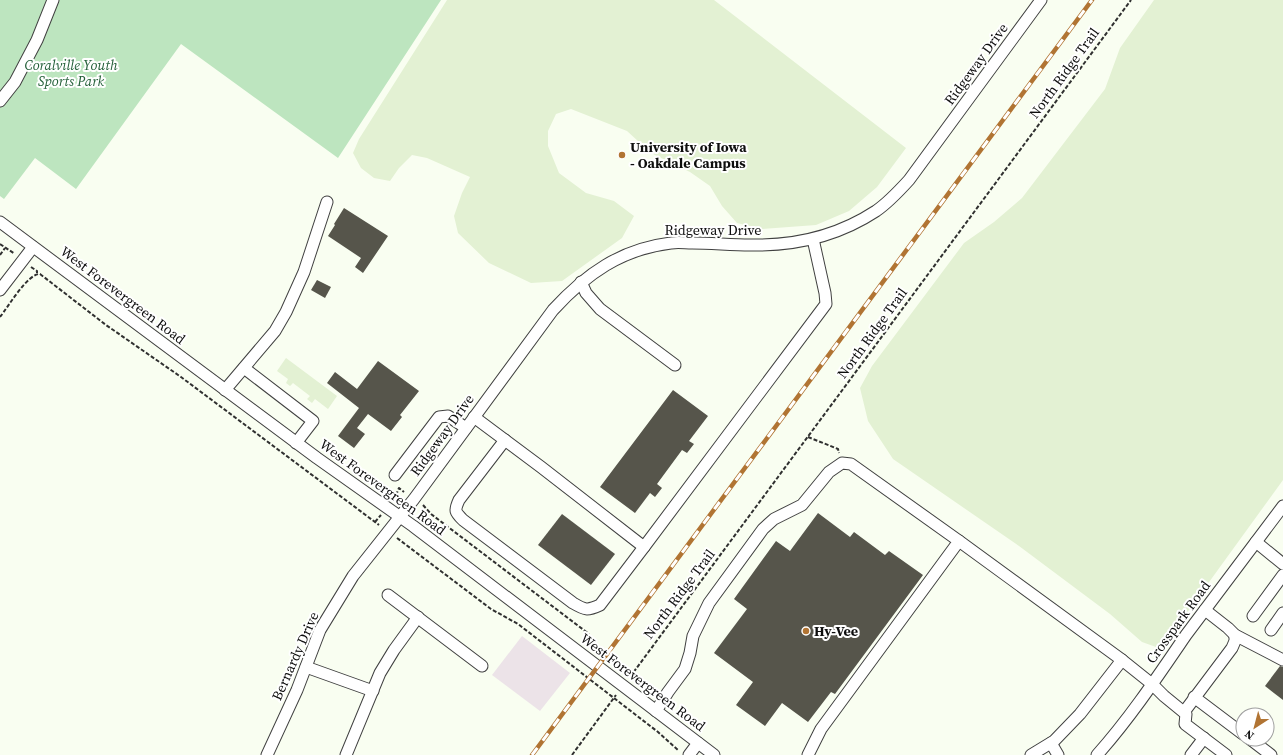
<svg xmlns="http://www.w3.org/2000/svg" width="1283" height="755" viewBox="0 0 1283 755" font-family="'Source Serif 4',serif">
  <style>
    .industrial { fill: #ece3e8 }
    .farmland { fill: #e3f1d3 }
    .green { fill: #bde5bf }
    .building { fill: #56554b }
    .lines { fill: none; stroke-linecap: round; stroke-linejoin: round }
    .minor-casing { stroke: #414141; stroke-width: 13 }
    .path { stroke: #303030; stroke-width: 2; stroke-dasharray: 4 2; stroke-linecap: butt }
    .minor { stroke: #fff; stroke-width: 11 }
    .rail-casing { stroke: #b17433; stroke-width: 4.5 }
    .rail { stroke: #fff; stroke-width: 3; stroke-dasharray: 9; stroke-linecap: butt }
    .poi-dot { fill: #b17433; stroke: #fff; stroke-width: 1.5 }
    .labels { text-anchor: middle; stroke-width: 4; stroke-linejoin: round; paint-order: stroke }
    .street-label { font-size: 14px; fill: #0e0e0e; stroke: #fff }
    .park-label { font-size: 14px; font-style: italic; fill: #246039; stroke: #fff }
    .poi-label { font-size: 14px; font-weight: bold; fill: #0e0e0e; stroke: #fff; text-anchor: start }
  </style>
  <rect width="100%" height="100%" fill="#f9fef1"/>
  <!-- industrial -->
  <polygon class="industrial" points="522,636 570,673 540,711 492,675"/>
  <!-- farmland -->
  <g class="farmland">
    <polygon points="447,0 714,0 906,148 877,187 849,211 816,225 762,229 737,223 722,206 710,186 690,172 651,153 627,131 571,109 556,114 548,131 548,146 559,173 586,193 614,201 634,216 622,238 562,281 531,283 489,263 458,233 454,216 462,193 470,177 427,158 412,155 399,168 390,181 374,178 361,168 353,153 359,139"/>
    <polygon points="1154,0 1283,0 1283,480 1170,636 1156,647 1142,642 1110,614 1019,546 893,459 868,421 860,388 872,366 964,243 994,222 1022,198 1105,89 1120,48"/>
    <polygon points="286,358 337,396 328,409 315,399 312,403 307,399 310,396 293,383 290,386 286,383 288,379 277,371"/>
  </g>
  <!-- green -->
  <polygon class="green" points="0,0 441,0 338,158 181,44 76,189 35,158 4,199 0,196"/>
  <!-- building -->
  <g class="building">
    <polygon points="344,208 388,236 363,273 355,267 361,258 328,236 335,225 334,224"/>
    <polygon points="317,280 331,287 325,298 311,290"/>
    <polygon points="378,361 419,391 400,415 402,417 391,431 368,414 357,428 365,434 354,448 338,436 359,408 327,383 335,372 357,389"/>
    <polygon points="673,390 708,416 689,441 694,444 687,453 682,450 657,484 662,488 655,497 650,493 635,513 600,487"/>
    <polygon points="818,513 850,537 854,532 885,555 889,551 923,575 835,694 831,692 808,722 782,703 765,726 736,705 753,682 714,653 747,609 734,599 776,541 790,551"/>
    <polygon points="562,514 615,554 591,585 538,545"/>
    <polygon points="1280,666 1283,667 1283,700 1265,686"/>
  </g>
  <g class="lines">
    <defs>
      <g id="minor">
        <polyline points="0,101 15,82 37,40 53,0"/>
        <polyline points="0,222 317,458 413,526 714,755"/>
        <polyline points="581,282 586,293 600,309 675,365"/>
        <polyline points="0,290 33,247"/>
        <polyline points="244,368 313,421 296,443"/>
        <polyline points="225,390 275,331 286,312 304,272 327,202"/>
        <polyline points="474,417 541,467 644,547 826,304 825,293 813,239"/>
        <path d="M505 440 459 500C454 511 455 512 463 520L573 603C585 610 587 611 600 605L644 547"/>
        <polyline points="395,475 439,417 448,416 466,428"/>
        <polyline points="959,541 1122,660 1080,714 1054,741 1031,755"/>
        <polyline points="1256,542 1283,564"/>
        <polyline points="388,595 482,666"/>
        <polyline points="1205,610 1228,628 1235,635 1283,660"/>
        <polyline points="1253,616 1283,575"/>
        <polyline points="1271,630 1283,613"/>
        <polyline points="1122,660 1152,684 1164,696 1186,714 1185,724 1226,755"/>
        <polyline points="306,667 373,691"/>
        <polyline points="1194,697 1243,734"/>
        <polyline points="656,711 668,692 685,669 690,653 693,636 709,603 763,529 774,519 802,505 829,472 842,463 851,464 959,541 821,729 808,755"/>
        <polyline points="1184,712 1232,648 1235,641 1235,635"/>
        <polyline points="1250,739 1271,755"/>
        <polyline points="1051,743 1058,755"/>
        <path d="M267 755 297 690 320 630 353 576 414 499 553 310C586 274 621 249 671 243 678 242 685 243 692 243 711 243 731 245 750 245 795 246 838 236 876 211 889 202 899 191 909 180L1041 0"/>
        <polyline points="346,755 380,673 394,650 418,617"/>
        <polyline points="689,755 698,743"/>
        <path d="M1097 755C1130 718 1158 676 1186 635 1218 592 1251 549 1283 506"/>
        <polyline points="1191,755 1204,738"/>
      </g>
    </defs>
    <!-- minor casing -->
    <use href="#minor" class="minor-casing"/>
    <!-- path -->
    <g class="path">
      <polyline points="0,244 15,254"/>
      <polyline points="0,255 5,248"/>
      <polyline points="31,267 37,271 37,273"/>
      <path d="M0 317C8 307 28 273 40 274L106 325 181 377 379 525"/>
      <polyline points="808,437 838,449 839,453"/>
      <polyline points="396,495 399,488 404,492"/>
      <polyline points="423,505 431,514 589,634"/>
      <polyline points="375,522 381,515"/>
      <polyline points="397,538 491,609 518,624 658,732 679,751"/>
      <polyline points="630,677 1131,0"/>
      <polyline points="572,755 616,695"/>
    </g>
    <!-- minor -->
    <use href="#minor" class="minor"/>
    <defs>
      <polyline id="rail" points="532,755 1092,0"/>
    </defs>
    <!-- rail casing -->
    <use href="#rail" class="rail-casing"/>
    <!-- rail -->
    <use href="#rail" class="rail"/>
  </g>
  <!-- markers -->
  <g class="poi-dot">
    <circle cx="622" cy="155" r="4"/>
    <circle cx="806" cy="631" r="4"/>
  </g>
  <g class="labels">
    <!-- street labels -->
    <g class="street-label">
      <text transform="translate(976 64) rotate(-54)" y="5">Ridgeway Drive</text>
      <text transform="translate(1064 73) rotate(-54)" y="5">North Ridge Trail</text>
      <text x="713" y="235">Ridgeway Drive</text>
      <text transform="translate(123 295) rotate(37)" y="5">West Forevergreen Road</text>
      <text transform="translate(872 333) rotate(-54)" y="5">North Ridge Trail</text>
      <text transform="translate(442 435) rotate(-54)" y="5">Ridgeway Drive</text>
      <text transform="translate(383 487) rotate(36)" y="5">West Forevergreen Road</text>
      <text transform="translate(679 594) rotate(-53)" y="5">North Ridge Trail</text>
      <text transform="translate(1178 622) rotate(-54)" y="5">Crosspark Road</text>
      <text transform="translate(295 656) rotate(-66)" y="5">Bernardy Drive</text>
      <text transform="translate(643 682) rotate(37)" y="5">West Forevergreen Road</text>
    </g>
    <!-- park labels -->
    <g class="park-label">
      <text x="71" y="70">Coralville Youth<tspan x="71" dy="16">Sports Park</tspan></text>
    </g>
    <!-- poi labels -->
    <g class="poi-label">
      <text x="630" y="152">University of Iowa<tspan x="630" dy="16">- Oakdale Campus</tspan></text>
      <text x="814" y="636">Hy-Vee</text>
    </g>
  </g>
  <!-- north arrow -->
  <g transform="translate(1255 727) rotate(216)"><circle r="19" fill="#ffffff" stroke="#9f9f9f"/>
  <path d="M0-3L7 15L0 10L-7 15Z" fill="#b17433"/>
  <text y="-6" font-size="11" font-weight="bold" text-anchor="middle" fill="#0e0e0e">N</text>
  </g>
</svg>
